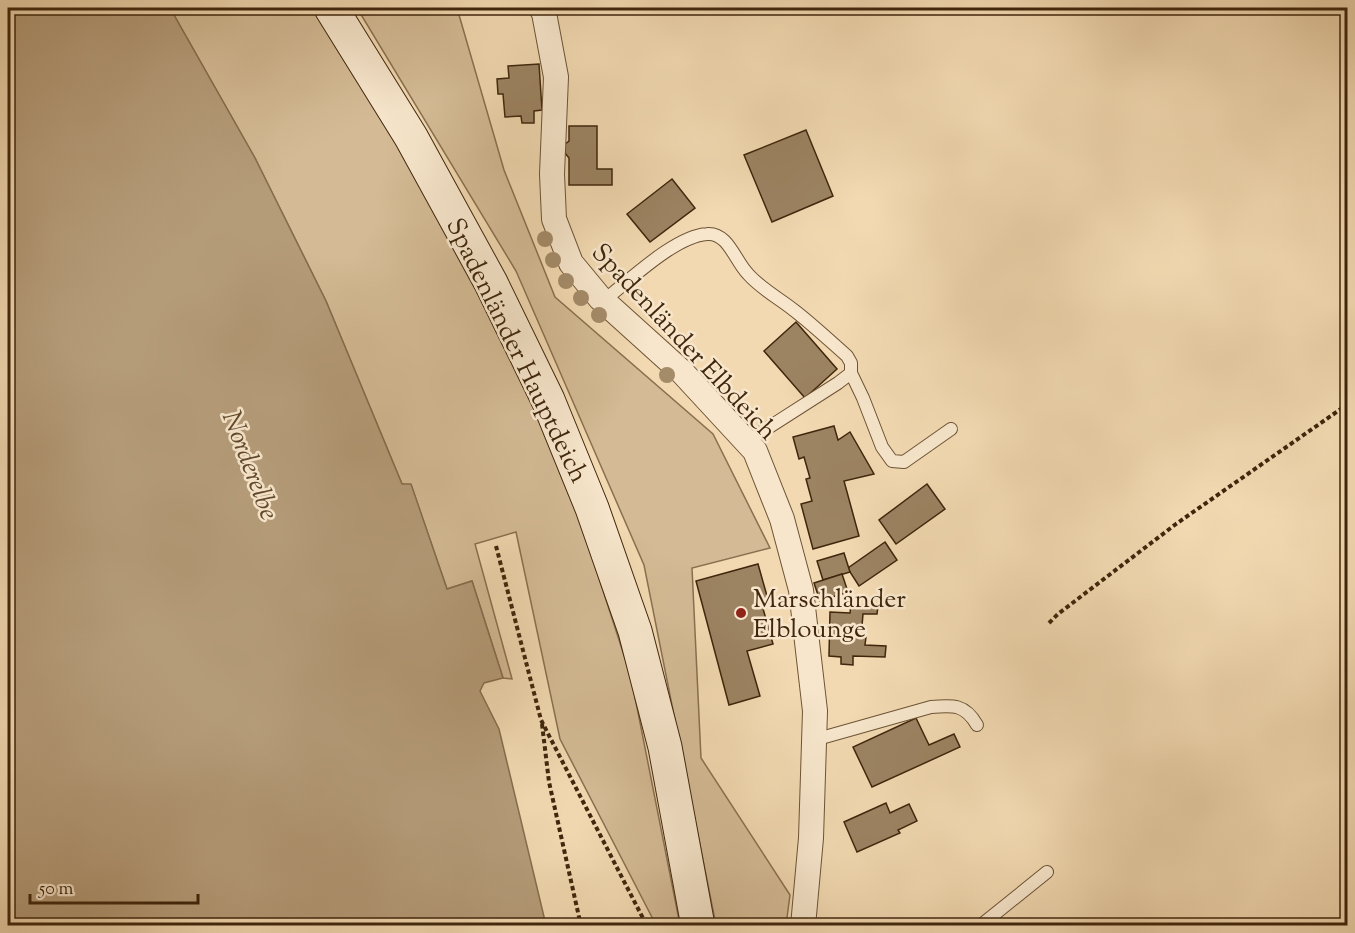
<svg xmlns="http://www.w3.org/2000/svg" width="1355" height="933" viewBox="0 0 1355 933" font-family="'Sorts Mill Goudy',serif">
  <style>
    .green { fill: #d4bb95; stroke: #8a7050; stroke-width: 1.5 }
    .water { fill: #b59c79; stroke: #866d4d; stroke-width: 1.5 }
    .building { fill: #9c8362; stroke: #3f260c; stroke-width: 1.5 }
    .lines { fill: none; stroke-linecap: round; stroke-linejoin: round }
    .lane-casing { stroke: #6c5335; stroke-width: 14 }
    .street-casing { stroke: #6c5335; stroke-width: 26 }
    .secondary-casing { stroke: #3f260c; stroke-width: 35 }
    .path { stroke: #3f260c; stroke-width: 4; stroke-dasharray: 4.5 3; stroke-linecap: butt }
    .lane { stroke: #f7e6cc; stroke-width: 12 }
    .street { stroke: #f7e6cc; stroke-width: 24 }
    .secondary { stroke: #f7e6cc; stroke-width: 33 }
    .tree { fill: #a48b69 }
    .poi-dot { fill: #8f2418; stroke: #f7e6cc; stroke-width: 2 }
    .labels { text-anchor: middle; stroke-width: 5; stroke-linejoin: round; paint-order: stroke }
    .street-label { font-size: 26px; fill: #3f260c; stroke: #f7e6cc }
    .poi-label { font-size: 26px; fill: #3f260c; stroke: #f7e6cc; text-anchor: start }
    .water-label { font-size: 27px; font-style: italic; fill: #62492d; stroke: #f7e6cc }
  </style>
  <rect width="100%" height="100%" fill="#f2d9b1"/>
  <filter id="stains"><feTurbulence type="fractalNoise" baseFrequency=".00333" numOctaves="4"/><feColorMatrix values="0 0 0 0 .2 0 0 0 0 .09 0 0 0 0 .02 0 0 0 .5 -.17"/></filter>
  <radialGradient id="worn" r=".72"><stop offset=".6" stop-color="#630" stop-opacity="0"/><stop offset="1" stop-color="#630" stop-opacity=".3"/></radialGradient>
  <!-- green -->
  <g class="green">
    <polygon points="170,8 318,8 389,127 523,377 573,498 631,677 680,925 656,925 560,739 516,532 475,544 512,679 503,678 472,581 447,589 411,485 402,484 326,301 255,158"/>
    <polygon points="357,8 457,8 504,170 555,297 713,434 770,548 692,568 701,758 790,895 786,925 716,925 644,565 516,271"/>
  </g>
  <!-- water -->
  <polygon class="water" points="8,8 170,8 255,158 326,301 402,484 411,484 447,589 472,581 503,678 484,683 480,691 499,729 546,925 8,925"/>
  <!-- building -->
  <g class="building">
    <polygon points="539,64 542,110 534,111 534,123 522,123 521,116 505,117 503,94 498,94 497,79 509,78 508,66"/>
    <polygon points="569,126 597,126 597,169 612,169 612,185 569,185 569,158 565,153 565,144 569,141"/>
    <polygon points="806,130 833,196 772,222 744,155"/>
    <polygon points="672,179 695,208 650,242 627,214"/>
    <polygon points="796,322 837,369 805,398 764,351"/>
    <polygon points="834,426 838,440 850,432 874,474 844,481 859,536 813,549 801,504 812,501 806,479 810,478 804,457 799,459 793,437"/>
    <polygon points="927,484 945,509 896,544 879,520"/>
    <polygon points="885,542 897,560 859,586 850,572 848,568"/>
    <polygon points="844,553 850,572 823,580 817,561"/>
    <polygon points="758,564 769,603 762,605 773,644 747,651 760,696 729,705 696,581"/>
    <polygon points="842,574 848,592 820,601 814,583"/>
    <polygon points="851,605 878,606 877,614 863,614 862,626 854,626 853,636 866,637 865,645 886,646 885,657 853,656 853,665 841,664 841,657 829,656 830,612 850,613"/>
    <polygon points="916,718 929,745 954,734 960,747 872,787 853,747"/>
    <polygon points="886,803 890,813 909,804 917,821 898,830 900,833 857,852 844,822"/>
  </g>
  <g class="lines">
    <defs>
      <g id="lane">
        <path d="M603 301C629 281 675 236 707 234 728 232 735 261 748 274 761 289 779 298 795 311 813 325 830 341 847 356L851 363V373L838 383 746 442"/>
        <polyline points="851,373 863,398 882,447 892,461 904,462 951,429"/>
        <path d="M814 740 931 707C953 705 965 704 977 725"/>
        <polyline points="980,926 1047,872"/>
      </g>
      <polyline id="street" points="541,8 544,13 556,77 552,174 554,219 571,263 600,298 682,372 755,451 782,519 801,590 815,711 811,838 803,926"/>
      <polyline id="secondary" points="331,8 411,137 491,283 548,400 592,508 635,631 665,747 698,926"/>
    </defs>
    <!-- lane casing -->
    <use href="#lane" class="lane-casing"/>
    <!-- street casing -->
    <use href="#street" class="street-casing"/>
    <!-- secondary casing -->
    <use href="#secondary" class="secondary-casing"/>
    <!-- path -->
    <g class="path">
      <polyline points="496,546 541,720 647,926"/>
      <polyline points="1049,623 1058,614 1176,524 1348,404"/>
      <polyline points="542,724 549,782 581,926"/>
    </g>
    <!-- lane -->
    <use href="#lane" class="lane"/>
    <!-- street -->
    <use href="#street" class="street"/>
    <!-- secondary -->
    <use href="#secondary" class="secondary"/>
  </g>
  <!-- trees -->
  <g class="tree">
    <circle cx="545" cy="239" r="8"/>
    <circle cx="553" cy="260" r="8"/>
    <circle cx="566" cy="281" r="8"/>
    <circle cx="581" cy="298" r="8"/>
    <circle cx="599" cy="315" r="8"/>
    <circle cx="667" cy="375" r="8"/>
  </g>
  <!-- markers -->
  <circle class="poi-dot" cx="741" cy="613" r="6"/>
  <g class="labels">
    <!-- street labels -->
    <g class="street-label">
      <text transform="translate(685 341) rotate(47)" y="9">Spadenländer Elbdeich</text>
      <text transform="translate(518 350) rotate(64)" y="9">Spadenländer Hauptdeich</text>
    </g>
    <!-- poi labels -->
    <g class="poi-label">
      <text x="753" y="607">Marschländer<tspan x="753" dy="30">Elblounge</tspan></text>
    </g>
    <!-- water labels -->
    <g class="water-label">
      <text transform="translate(251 465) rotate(69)" y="9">Norderelbe</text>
    </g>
  </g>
  <!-- margin -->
  <rect width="1355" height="933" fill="none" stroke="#f2d9b1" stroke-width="30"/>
  <rect x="9" y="9" width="1337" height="915" fill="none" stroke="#3f260c" stroke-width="3"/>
  <rect x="15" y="15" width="1325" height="903" fill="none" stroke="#3f260c" stroke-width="1.5"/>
  <!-- scale -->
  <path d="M30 894v9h168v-9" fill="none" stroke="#3f260c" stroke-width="3"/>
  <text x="39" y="894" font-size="18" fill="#3f260c" stroke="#f7e6cc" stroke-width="4.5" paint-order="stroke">50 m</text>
  <rect width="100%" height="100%" filter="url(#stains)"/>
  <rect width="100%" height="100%" fill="url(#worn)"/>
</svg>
